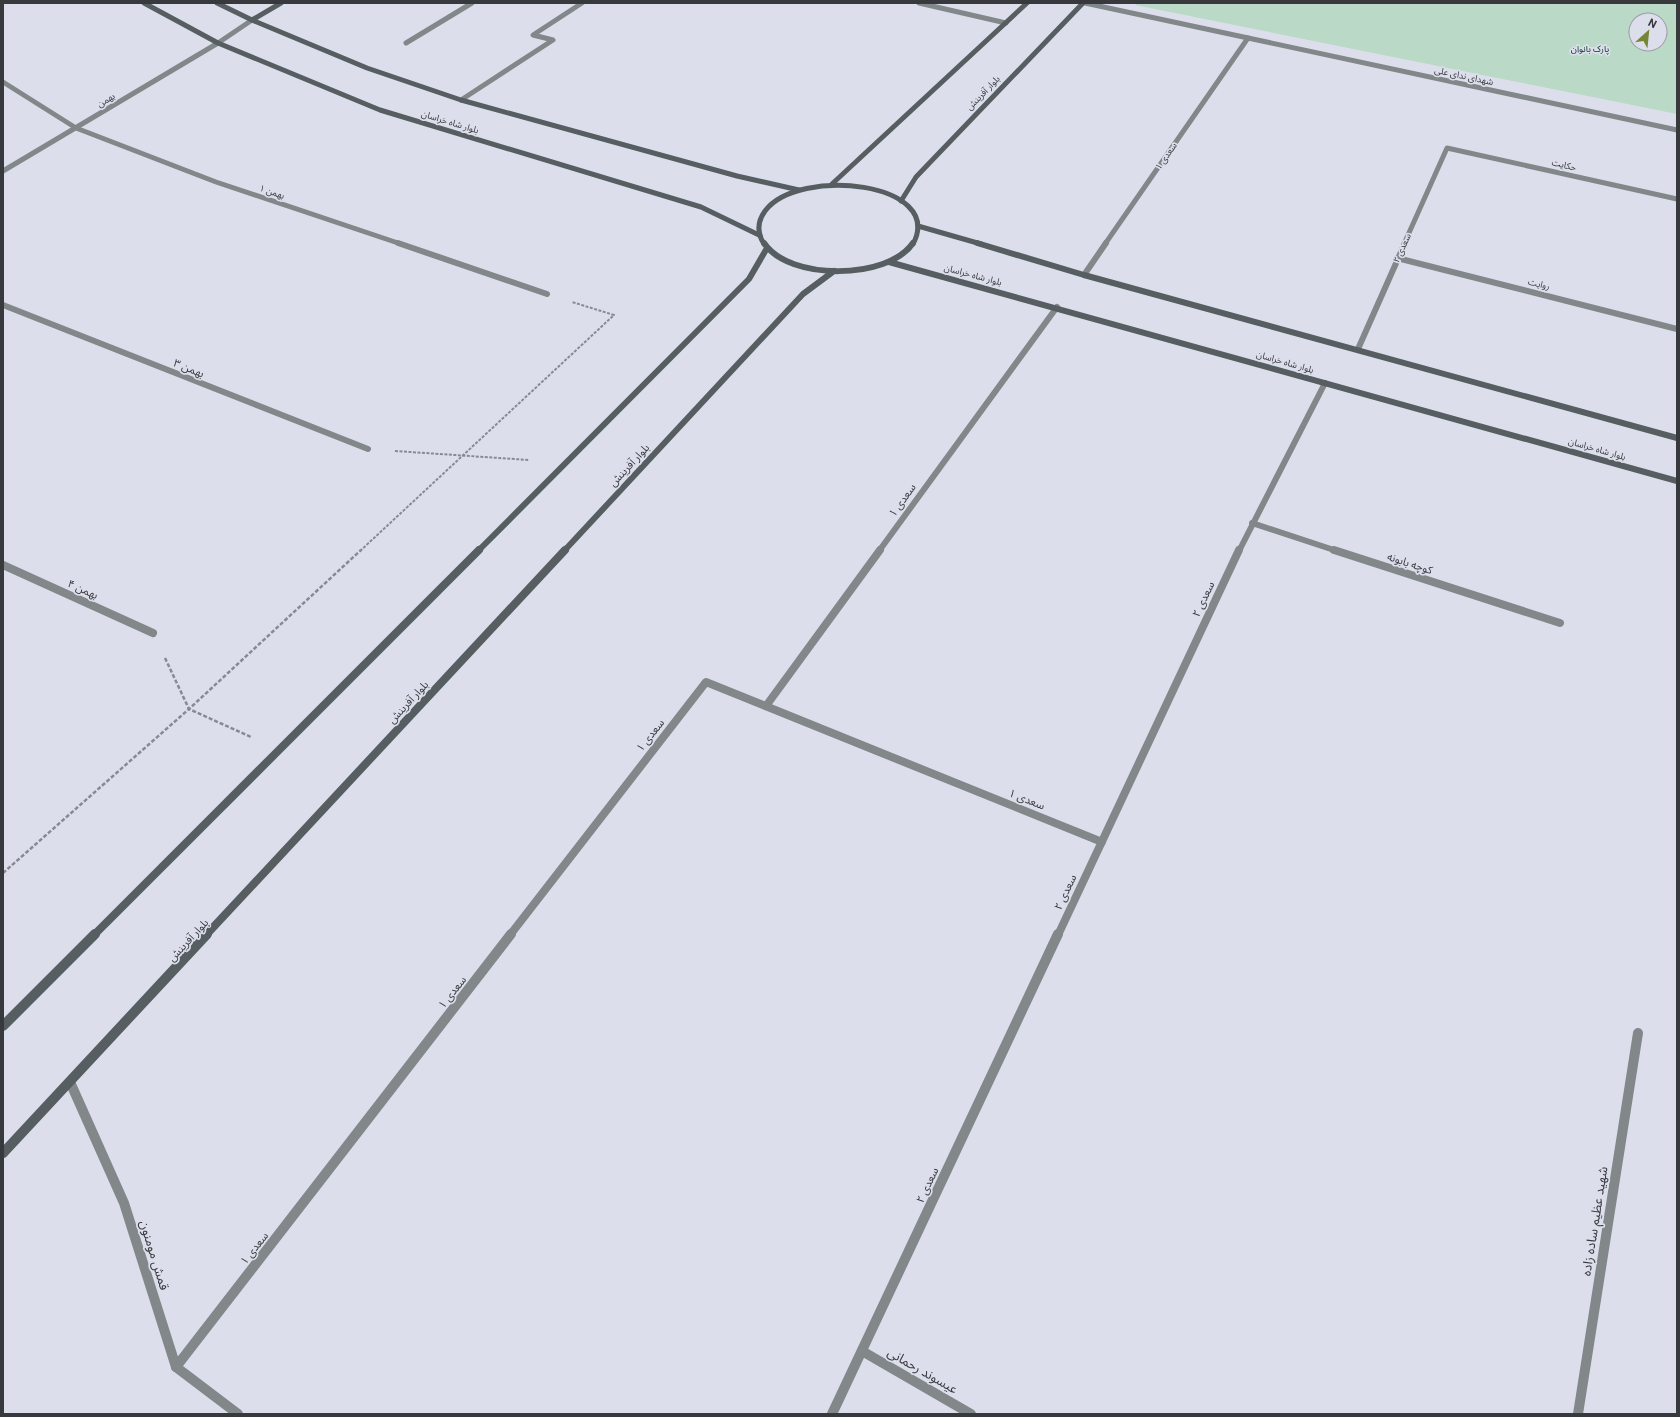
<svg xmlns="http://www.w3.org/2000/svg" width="1680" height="1417" viewBox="0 0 1680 1417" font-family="Roboto,'Noto Sans Arabic',sans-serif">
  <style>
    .green { fill: #bad9c7; fill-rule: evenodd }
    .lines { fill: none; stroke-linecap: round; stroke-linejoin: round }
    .path-far1 { stroke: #888a92; stroke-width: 2; stroke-dasharray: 3 1.5; stroke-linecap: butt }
    .path { stroke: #888a92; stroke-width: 2.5; stroke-dasharray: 4 2; stroke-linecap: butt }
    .street-far3 { stroke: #82878a; stroke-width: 5 }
    .street-far2 { stroke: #82878a; stroke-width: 6 }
    .street-far1 { stroke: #82878a; stroke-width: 8 }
    .street { stroke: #82878a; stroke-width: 10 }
    .secondary-far3 { stroke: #565e61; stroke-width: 5 }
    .secondary-far2 { stroke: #565e61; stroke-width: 6 }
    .secondary-far1 { stroke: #565e61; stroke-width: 8 }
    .secondary { stroke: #565e61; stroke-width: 10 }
    .labels { text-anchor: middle; stroke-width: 3.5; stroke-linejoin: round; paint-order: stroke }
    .far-park-label { font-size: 9px; fill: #03321f; stroke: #dcdfeb }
    .far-street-label { font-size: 9px; fill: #38393d; stroke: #dcdfeb }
    .street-label { font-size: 11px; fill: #38393d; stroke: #dcdfeb }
    .near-street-label { font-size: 13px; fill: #38393d; stroke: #dcdfeb }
  </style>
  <rect width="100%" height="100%" fill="#dcdfeb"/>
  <!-- green -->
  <path class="green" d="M1137 3H1677V114L1135 5ZM1636 20H1660V44H1636Z"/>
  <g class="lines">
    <!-- path-far1 -->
    <g class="path-far1">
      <polyline points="395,451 529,460"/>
      <polyline points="360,551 614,315 572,302"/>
    </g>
    <!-- path -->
    <g class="path">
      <polyline points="165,658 189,709 251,737"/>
      <polyline points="3,873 189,709 361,550"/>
    </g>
    <!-- street-far3 -->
    <g class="street-far3">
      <polyline points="919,3 1006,23"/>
      <polyline points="1085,3 1677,130"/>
      <polyline points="406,43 472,3"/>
      <polyline points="3,82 76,128 216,182 401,244"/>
      <polyline points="461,100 553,40 533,35 582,3"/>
      <polyline points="3,171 218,43 252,20"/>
      <polyline points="1105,244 1248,38"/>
      <polyline points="1404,244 1447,148 1677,199"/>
    </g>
    <!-- street-far2 -->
    <g class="street-far2">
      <polyline points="398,243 547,294"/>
      <polyline points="1397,258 1677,329"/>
      <polyline points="1084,275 1106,243"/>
      <polyline points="3,305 368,449"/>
      <polyline points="1358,349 1405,243"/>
      <polyline points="1252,523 1337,551"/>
      <polyline points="879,551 1057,307"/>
      <polyline points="1239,551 1325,383"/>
    </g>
    <!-- street-far1 -->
    <g class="street-far1">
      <polyline points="1334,550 1560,623"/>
      <polyline points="3,565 153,633"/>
      <polyline points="766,706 880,550"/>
      <polyline points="510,935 706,682 1102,842"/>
      <polyline points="1058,935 1239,550"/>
    </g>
    <!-- street -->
    <g class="street">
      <polyline points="70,1082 124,1203 176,1367 238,1414"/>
      <polyline points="862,1351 971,1414"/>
      <polyline points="176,1367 511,934"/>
      <polyline points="832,1414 1058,934"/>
      <polyline points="1578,1414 1638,1033"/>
    </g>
    <!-- secondary-far3 -->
    <g class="secondary-far3">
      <polyline points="144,3 218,43 380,110 701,207 759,235"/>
      <polyline points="217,3 252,20 367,68 461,100 737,176 799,190"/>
      <polyline points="252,20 281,3"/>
      <polyline points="832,184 1027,3"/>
      <polyline points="901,201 916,177 1083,3"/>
      <polyline points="918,226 981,244"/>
      <path d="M764 244C757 233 757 222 765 211 798 166 946 182 913 244"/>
    </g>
    <!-- secondary-far2 -->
    <g class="secondary-far2">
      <path d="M764 243C789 281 888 280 913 243"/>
      <polyline points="977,243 1084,275 1677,438"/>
      <polyline points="889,262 1677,481"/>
      <polyline points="478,551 749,279 767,248"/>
      <polyline points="564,551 803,294 834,271"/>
    </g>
    <!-- secondary-far1 -->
    <g class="secondary-far1">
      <polyline points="94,935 479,550"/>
      <polyline points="206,935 565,550"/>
    </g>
    <!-- secondary -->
    <g class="secondary">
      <polyline points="3,1026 95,934"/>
      <polyline points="3,1153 207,934"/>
    </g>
  </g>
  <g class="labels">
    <!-- far-park labels -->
    <g class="far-park-label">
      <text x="1590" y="52">پارک بانوان</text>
    </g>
    <!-- far-street labels -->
    <g class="far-street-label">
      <text transform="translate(1464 76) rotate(12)" y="3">شهدای ندای علی</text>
      <text transform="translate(983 93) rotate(-46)" y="3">بلوار آفرینش</text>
      <text transform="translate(106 100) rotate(-31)" y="3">بهمن</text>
      <text transform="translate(450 122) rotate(17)" y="3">بلوار شاه خراسان</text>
      <text transform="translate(1166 156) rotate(-55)" y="3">سعدی ۱</text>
      <text transform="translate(1564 165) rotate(13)" y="3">حکایت</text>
      <text transform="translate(272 192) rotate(19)" y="3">بهمن ۱</text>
      <text transform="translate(1402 248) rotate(-66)" y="3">سعدی ۲</text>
      <text transform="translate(973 275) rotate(15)" y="3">بلوار شاه خراسان</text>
      <text transform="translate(1539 284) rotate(14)" y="3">روایت</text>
      <text transform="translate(1285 362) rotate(16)" y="3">بلوار شاه خراسان</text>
      <text transform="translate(1597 449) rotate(16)" y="3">بلوار شاه خراسان</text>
    </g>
    <!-- street labels -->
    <g class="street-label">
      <text transform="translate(189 368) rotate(22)" y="4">بهمن ۳</text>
      <text transform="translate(629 465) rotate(-47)" y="4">بلوار آفرینش</text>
      <text transform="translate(902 500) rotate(-54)" y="4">سعدی ۱</text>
      <text transform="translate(1410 563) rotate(18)" y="4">کوچه بابونه</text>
      <text transform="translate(83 589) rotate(24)" y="4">بهمن ۴</text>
      <text transform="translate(1203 599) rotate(-65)" y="4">سعدی ۲</text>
      <text transform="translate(408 702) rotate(-47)" y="4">بلوار آفرینش</text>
      <text transform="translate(650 735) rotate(-52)" y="4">سعدی ۱</text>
      <text transform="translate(1027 799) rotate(22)" y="4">سعدی ۱</text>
      <text transform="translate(1065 892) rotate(-65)" y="4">سعدی ۲</text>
      <text transform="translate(188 940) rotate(-47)" y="4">بلوار آفرینش</text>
      <text transform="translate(452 992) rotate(-52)" y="4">سعدی ۱</text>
      <text transform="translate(927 1185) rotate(-65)" y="4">سعدی ۲</text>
      <text transform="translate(254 1248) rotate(-52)" y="4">سعدی ۱</text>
    </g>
    <!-- near-street labels -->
    <g class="near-street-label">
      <text transform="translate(1594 1221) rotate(-81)" y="5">شهید عظیم ساده زاده</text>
      <text transform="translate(155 1255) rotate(73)" y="5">قمش مومنون</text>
      <text transform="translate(923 1370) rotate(30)" y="5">عیسوند رحمانی</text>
    </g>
  </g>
  <!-- border -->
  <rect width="1680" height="1417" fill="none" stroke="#38393d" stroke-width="8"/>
  <!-- north arrow -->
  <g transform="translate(1648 32) rotate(27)"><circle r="19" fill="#dcdfeb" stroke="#9a9da5"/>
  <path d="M0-3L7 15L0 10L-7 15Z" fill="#768635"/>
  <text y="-6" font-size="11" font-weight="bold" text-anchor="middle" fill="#38393d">N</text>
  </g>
</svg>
